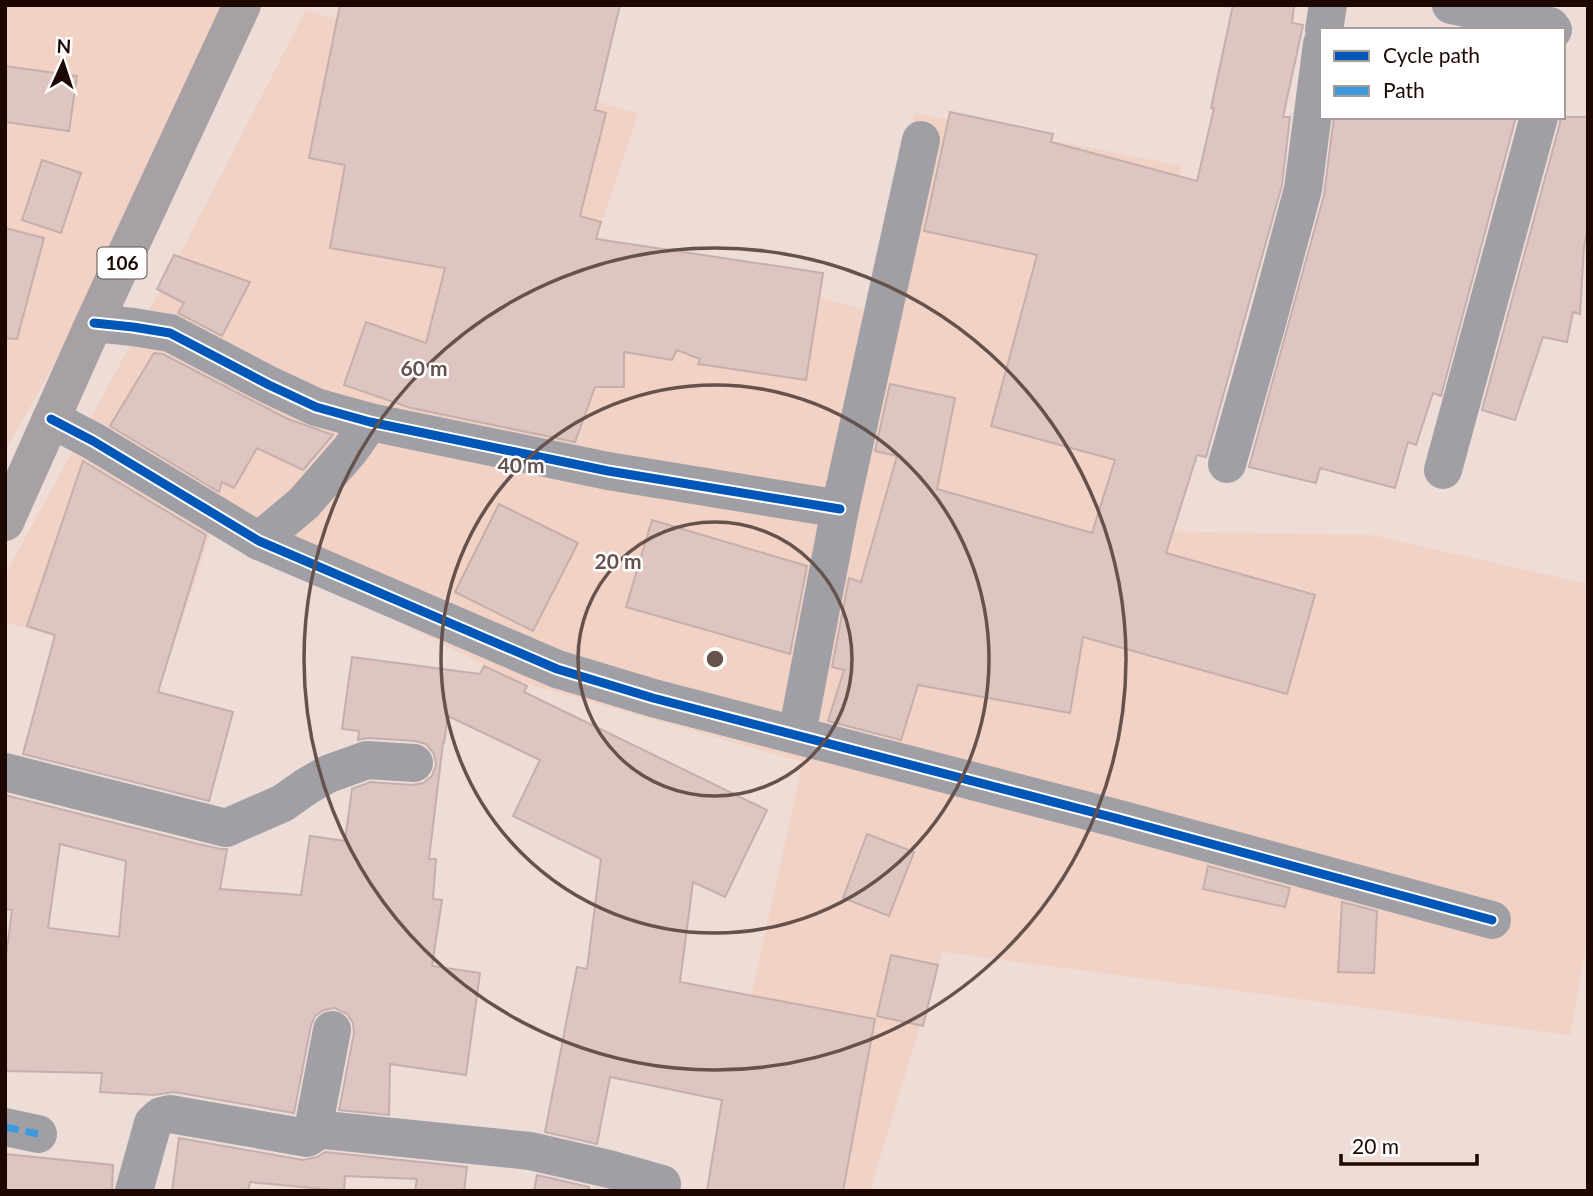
<svg xmlns="http://www.w3.org/2000/svg" width="1593" height="1196" viewBox="0 0 1593 1196" font-family="Lato,sans-serif">
  <style>
    .built { fill: #f2d2c4 }
    .building { fill: #dfc5c1; stroke: #c4afac; stroke-width: 2; fill-rule: evenodd }
    .lines { fill: none; stroke-linecap: round; stroke-linejoin: round }
    .street { stroke: #a19fa6; stroke-width: 38 }
    .primary { stroke: #a7a1a6; stroke-width: 38 }
    .quiet { stroke: #3c99dd; stroke-width: 7; stroke-dasharray: 14 7; stroke-linecap: butt }
    .cycleway-casing { stroke: #fff; stroke-width: 13 }
    .cycleway { stroke: #0057b8; stroke-width: 9 }
    .ring { fill: none; stroke: #66524c; stroke-width: 3.5 }
    .labels { text-anchor: middle; stroke-width: 5; stroke-linejoin: round; paint-order: stroke }
    .shield { fill: #fff; stroke: #61514d; stroke-width: 2 }
    .shield-label { font-size: 19px; font-weight: bold; fill: #1d0701 }
    .centre { fill: #66524c; stroke: #fff; stroke-width: 3.5 }
    .ring-label { font-size: 21px; text-anchor: middle; font-weight: bold; fill: #66524c; stroke: #fff; stroke-width: 5; stroke-linejoin: round; paint-order: stroke }
  </style>
  <rect width="100%" height="100%" fill="#edddd6"/>
  <!-- built -->
  <g class="built">
    <polygon points="5,5 233,5 178,144 5,451"/>
    <polygon points="306,10 638,114 597,236 869,311 915,113 1182,166 1098,530 1372,535 1588,584 1588,936 1570,1035 942,952 870,1191 753,1191 710,1182 803,762 517,681 212,529 166,669 5,622 5,575 182,250"/>
  </g>
  <!-- building -->
  <g class="building">
    <polygon points="340,5 620,5 595,110 606,113 580,216 601,222 596,239 823,273 806,380 698,364 700,359 677,350 672,360 624,352 624,387 595,387 575,442 411,408 344,385 366,322 426,343 445,268 330,248 345,165 309,158"/>
    <polygon points="1233,5 1294,5 1292,23 1303,25 1283,117 1290,117 1282,185 1206,457 1197,455 1166,553 1315,595 1287,694 1083,637 1070,713 918,685 901,740 828,721 844,670 832,667 849,578 861,582 897,456 875,451 890,384 955,398 937,489 1092,533 1115,460 991,426 1037,255 924,231 950,112 1053,134 1051,142 1197,181 1214,108 1211,108"/>
    <polygon points="5,66 77,76 69,131 5,122"/>
    <polygon points="1334,117 1516,117 1441,396 1433,393 1416,445 1408,442 1395,488 1320,468 1316,483 1249,467 1324,195"/>
    <polygon points="1560,117 1588,117 1588,226 1584,247 1580,314 1573,312 1567,342 1543,337 1515,420 1482,410 1560,123"/>
    <polygon points="42,160 81,173 61,233 22,220"/>
    <polygon points="5,228 44,238 17,339 5,338"/>
    <polygon points="174,255 250,282 222,336 178,313 184,303 157,289"/>
    <polygon points="154,353 163,354 288,419 333,435 303,470 257,448 234,488 222,482 219,492 110,426"/>
    <polygon points="83,461 206,535 158,692 233,712 209,801 23,754 55,635 27,626"/>
    <polygon points="499,504 578,543 533,631 455,592"/>
    <polygon points="652,520 807,566 790,654 626,607"/>
    <path d="M352 657 480 674 484 666 527 686 524 692 767 810 725 897 693 882 680 982 875 1019 843 1191H707L722 1100 610 1077 597 1144 545 1132 577 967 587 969 601 859 513 816 540 760 448 716 444 743H443L429 859H436L433 899 442 900 432 966 480 973 466 1075 390 1064 389 1115 339 1110 354 1033 353 1023 347 1014 335 1008 324 1010 315 1016 311 1025 294 1113 174 1092 154 1095 100 1092 102 1073 5 1071V964L12 910 5 909V795L198 844 221 849H227L220 889 301 895 310 836 345 841 352 789 370 782 413 785 423 783 432 776 436 765 434 754 426 744 415 741 368 738 358 740 359 731 342 729ZM60 844 126 861 119 937 48 928Z"/>
    <polygon points="867,834 914,852 889,916 843,898"/>
    <polygon points="1208,866 1290,888 1285,907 1203,889"/>
    <polygon points="1342,902 1377,911 1374,973 1338,972"/>
    <polygon points="891,955 938,965 923,1026 877,1016"/>
    <polygon points="179,1138 303,1160 317,1157 325,1152 467,1167 464,1191 415,1191 417,1179 345,1176 344,1191 250,1182 248,1191 172,1191"/>
    <polygon points="5,1154 113,1165 112,1191 5,1191"/>
    <polygon points="537,1175 589,1187 589,1191 534,1191"/>
  </g>
  <g class="lines">
    <!-- street -->
    <g class="street">
      <polyline points="1451,5 1550,26 1553,30"/>
      <polyline points="1324,30 1328,5"/>
      <polyline points="94,323 133,327 170,333 269,385 316,407 370,422 608,471 840,509"/>
      <polyline points="51,419 93,441 259,541 557,669 653,698 1119,819 1492,920"/>
      <polyline points="1227,464 1268,319 1303,189 1322,44"/>
      <polyline points="1443,470 1539,117"/>
      <polyline points="259,541 304,503 350,450 370,422"/>
      <polyline points="797,734 840,509 921,140"/>
      <polyline points="5,772 226,828 283,803 307,786 328,774 367,760 414,763"/>
      <polyline points="5,1127 38,1134"/>
      <polyline points="314,1129 530,1151 609,1169 662,1184"/>
      <polyline points="134,1191 153,1123 161,1116 170,1114 307,1138 312,1135 332,1030"/>
    </g>
    <!-- primary -->
    <polyline class="primary" points="5,522 94,323 242,5"/>
    <!-- quiet -->
    <polyline class="quiet" points="5,1127 38,1134"/>
    <defs>
      <g id="cycleway">
        <polyline points="94,323 133,327 170,333 269,385 316,407 370,422 608,471 840,509"/>
        <polyline points="51,419 93,441 259,541 557,669 653,698 1119,819 1492,920"/>
      </g>
    </defs>
    <!-- cycleway casing -->
    <use href="#cycleway" class="cycleway-casing"/>
    <!-- cycleway -->
    <use href="#cycleway" class="cycleway"/>
  </g>
  <!-- distance rings -->
  <g class="ring">
    <circle cx="715" cy="659" r="137"/>
    <circle cx="715" cy="659" r="274"/>
    <circle cx="715" cy="659" r="411"/>
  </g>
  <g class="labels">
    <!-- shield labels -->
    <rect class="shield" x="97.5" y="247.5" width="49" height="31" rx="5"/>
    <g class="shield-label">
      <text x="122" y="270">106</text>
    </g>
  </g>
  <circle cx="715" cy="659" r="10" class="centre"/>
  <g class="ring-label">
    <text x="424" y="376">60 m</text>
    <text x="521" y="473">40 m</text>
    <text x="618" y="569">20 m</text>
  </g>
  <!-- border -->
  <rect width="1593" height="1196" fill="none" stroke="#1d0701" stroke-width="14"/>
  <!-- legend -->
  <rect x="1320" y="28" width="245" height="91" fill="#ffffff" stroke="#a59c99" stroke-width="2"/>
  <rect x="1334" y="51" width="35" height="10" fill="#0057b8" stroke="#a59c99" stroke-width="2"/>
  <text x="1383" y="63" font-size="21" fill="#1d0701">Cycle path</text>
  <rect x="1334" y="86" width="35" height="10" fill="#3c99dd" stroke="#a59c99" stroke-width="2"/>
  <text x="1383" y="98" font-size="21" fill="#1d0701">Path</text>
  <!-- north arrow -->
  <g transform="translate(63 63) rotate(3)" stroke="#ffffff" stroke-width="5" paint-order="stroke">
  <path d="M0-5L12 26L0 18L-12 26Z" fill="#1d0701"/>
  <text y="-10" font-size="19" font-weight="bold" text-anchor="middle" fill="#1d0701">N</text>
  </g>
  <!-- scale -->
  <path d="M1341 1154v10h136v-10" fill="none" stroke="#1d0701" stroke-width="3.5"/>
  <text x="1352" y="1154" font-size="21" fill="#1d0701" stroke="#ffffff" stroke-width="5" paint-order="stroke">20 m</text>
</svg>
